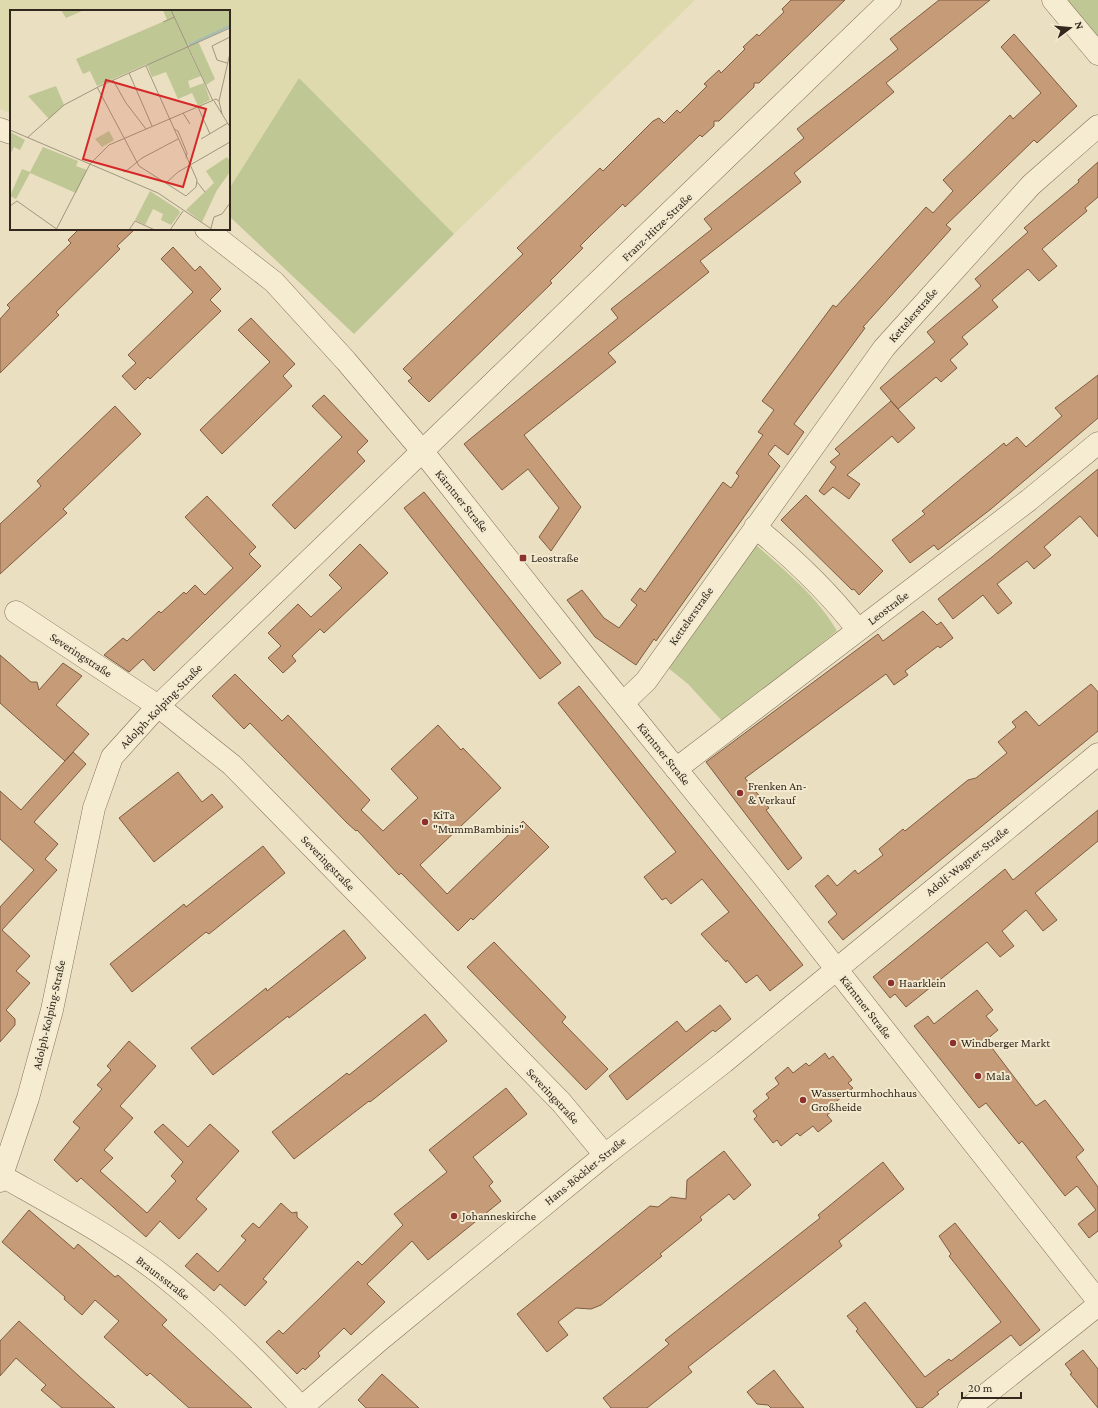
<svg xmlns="http://www.w3.org/2000/svg" width="1098" height="1408" font-family="'Crimson Pro',serif">
  <rect width="100%" height="100%" fill="#eadfc0"/>
  <path fill="#dfd9ae" d="M 0,0 L 695,0 L 454,234 L 299,78 L 229,189 L 229,11 L 11,11 L 11,113 L 0,109 Z"/>
  <path fill="#bfc795" d="M 1064,0 L 1098,0 L 1098,40 Z
    M 299,78 L 454,234 L 354,334 L 229,216 L 229,189 Z
    M 755,544 C 785,571 817,596 837,631 L 723,722 L 688,684 L 667,667 Z"/>
  <path fill="#c69b78" stroke="#7f5c41" d="M 791,0 L 845,0 L 759,83 L 754,83 L 754,87 L 719,121 L 714,121 L 714,126 L 702,137 L 700,135 L 625,207 L 623,204 L 595,231 L 580,246 L 583,248 L 550,281 L 552,283 L 429,402 L 408,381 L 412,378 L 403,369 L 523,254 L 517,248 L 600,168 L 603,171 L 653,121 L 659,118 L 664,123 L 677,110 L 680,113 L 707,86 L 704,84 L 719,70 L 721,73 L 745,49 L 743,47 L 757,34 L 759,36 L 784,12 L 782,9 Z
    M 939,0 L 990,0 L 886,83 L 894,92 L 794,173 L 801,182 L 700,261 L 709,272 L 608,353 L 616,362 L 524,435 L 581,507 L 551,551 L 539,537 L 559,508 L 528,469 L 502,490 L 464,444 L 618,318 L 611,309 L 712,229 L 704,219 L 804,138 L 797,129 L 898,49 L 890,39 Z
    M 1014,34 L 1077,106 L 1037,143 L 1034,140 L 946,225 L 951,229 L 863,327 L 865,328 L 794,424 L 804,432 L 788,455 L 775,445 L 768,454 L 780,466 L 656,641 L 654,639 L 636,665 L 595,637 L 567,600 L 582,590 L 604,618 L 619,628 L 637,605 L 631,600 L 640,588 L 645,592 L 723,482 L 731,488 L 739,476 L 736,473 L 763,435 L 758,432 L 774,410 L 762,401 L 833,305 L 836,307 L 926,207 L 933,213 L 953,191 L 943,180 L 1010,115 L 1013,119 L 1041,93 L 1001,47 Z
    M 1098,162 L 1098,197 L 1085,208 L 1087,211 L 1042,249 L 1057,266 L 1039,281 L 1028,269 L 992,300 L 998,307 L 962,337 L 968,344 L 950,360 L 957,368 L 941,382 L 936,377 L 898,409 L 880,388 L 935,342 L 927,332 L 981,286 L 975,279 L 1028,232 L 1024,228 L 1079,182 L 1078,180 Z
    M 79,229 L 135,229 L 117,246 L 120,249 L 56,312 L 59,315 L 0,373 L 0,319 L 10,308 L 7,305 L 71,243 L 68,240 Z
    M 173,247 L 195,271 L 200,266 L 221,289 L 210,300 L 221,311 L 150,379 L 148,377 L 135,390 L 122,376 L 136,363 L 128,355 L 193,292 L 161,259 Z
    M 251,318 L 295,364 L 283,376 L 292,386 L 222,454 L 200,430 L 270,362 L 238,330 Z
    M 1098,375 L 1098,418 L 991,509 L 938,550 L 934,545 L 910,563 L 892,540 L 925,514 L 922,511 L 1004,443 L 1006,446 L 1017,437 L 1026,447 L 1062,416 L 1055,408 Z
    M 324,395 L 368,441 L 357,452 L 365,461 L 295,529 L 272,505 L 342,437 L 312,406 Z
    M 891,401 L 915,428 L 898,443 L 892,436 L 847,475 L 860,484 L 849,499 L 833,487 L 824,495 L 819,491 L 836,467 L 830,462 L 840,454 L 835,449 Z
    M 115,406 L 141,434 L 63,509 L 67,513 L 0,574 L 0,524 L 41,486 L 37,481 Z
    M 1098,469 L 1098,537 L 1080,516 L 1044,547 L 1051,555 L 1034,569 L 1027,561 L 997,584 L 1012,603 L 998,614 L 983,595 L 953,619 L 938,599 L 992,557 Z
    M 424,492 L 561,663 L 540,679 L 404,508 Z
    M 806,495 L 883,571 L 859,595 L 854,589 L 852,590 L 781,520 Z
    M 207,496 L 256,547 L 249,554 L 261,566 L 154,671 L 143,659 L 129,672 L 104,655 L 123,638 L 127,641 L 159,611 L 161,613 L 184,592 L 186,594 L 195,585 L 205,595 L 233,568 L 185,517 Z
    M 360,544 L 388,573 L 324,633 L 320,629 L 292,656 L 296,661 L 283,673 L 268,658 L 281,646 L 268,633 L 298,604 L 311,617 L 342,588 L 329,575 Z
    M 923,611 L 937,625 L 941,622 L 953,638 L 940,648 L 938,646 L 905,671 L 908,675 L 894,685 L 886,674 L 745,778 L 769,808 L 766,810 L 802,858 L 788,870 L 706,762 L 878,634 L 883,641 Z
    M 0,655 L 31,682 L 37,682 L 39,690 L 63,663 L 82,676 L 56,705 L 89,734 L 65,761 L 0,703 Z
    M 235,674 L 282,721 L 288,715 L 370,800 L 361,810 L 383,831 L 418,798 L 391,769 L 438,725 L 461,750 L 463,748 L 501,788 L 420,865 L 447,894 L 523,821 L 549,847 L 473,920 L 471,918 L 458,931 L 401,873 L 399,875 L 357,830 L 356,831 L 347,823 L 250,723 L 244,729 L 212,696 Z
    M 1091,684 L 1098,692 L 1098,731 L 843,940 L 828,922 L 837,914 L 815,886 L 828,875 L 837,886 L 855,870 L 858,874 L 883,855 L 879,849 L 903,829 L 905,831 L 968,780 L 976,778 L 1007,753 L 998,742 L 1016,727 L 1012,722 L 1026,711 L 1039,726 Z
    M 579,686 L 803,965 L 770,991 L 757,975 L 746,983 L 727,960 L 726,962 L 701,934 L 729,912 L 702,879 L 671,904 L 666,898 L 662,900 L 644,877 L 676,852 L 558,703 Z
    M 73,752 L 86,764 L 34,822 L 58,844 L 45,859 L 57,870 L 2,930 L 30,956 L 16,971 L 30,983 L 6,1010 L 15,1019 L 15,1025 L 0,1042 L 0,907 L 34,870 L 0,839 L 0,791 L 21,810 Z
    M 178,772 L 202,802 L 212,794 L 223,807 L 154,862 L 119,818 Z
    M 1098,810 L 1098,841 L 1035,893 L 1057,920 L 1043,931 L 1026,910 L 1002,931 L 1014,946 L 1000,957 L 987,942 L 906,1007 L 895,994 L 890,998 L 873,977 L 1005,869 L 1013,880 Z
    M 263,846 L 285,873 L 209,934 L 206,932 L 132,992 L 110,964 L 184,904 L 186,907 Z
    M 344,930 L 366,958 L 289,1018 L 288,1016 L 213,1075 L 191,1048 L 266,988 L 267,991 Z
    M 494,942 L 566,1017 L 562,1022 L 608,1069 L 586,1090 L 467,967 Z
    M 977,990 L 993,1010 L 986,1016 L 998,1030 L 986,1040 L 1036,1106 L 1045,1100 L 1084,1150 L 1076,1157 L 1098,1187 L 1098,1231 L 1089,1238 L 1078,1224 L 1096,1210 L 1077,1186 L 1065,1196 L 1022,1141 L 1019,1144 L 986,1103 L 979,1108 L 914,1026 L 928,1016 L 934,1024 Z
    M 720,1005 L 731,1019 L 715,1032 L 713,1030 L 627,1100 L 609,1076 L 677,1021 L 686,1032 Z
    M 425,1014 L 447,1041 L 370,1102 L 369,1101 L 294,1159 L 272,1132 L 347,1073 L 349,1075 Z
    M 129,1041 L 156,1066 L 120,1106 L 133,1118 L 104,1150 L 113,1158 L 100,1171 L 147,1213 L 176,1181 L 171,1176 L 183,1162 L 154,1132 L 163,1124 L 188,1147 L 210,1124 L 239,1151 L 196,1199 L 207,1209 L 179,1239 L 160,1221 L 146,1237 L 81,1178 L 77,1182 L 54,1160 L 80,1128 L 73,1122 L 102,1089 L 97,1085 L 111,1070 L 107,1066 Z
    M 825,1053 L 829,1059 L 833,1056 L 852,1080 L 848,1083 L 853,1088 L 837,1101 L 840,1105 L 827,1115 L 832,1121 L 818,1132 L 813,1126 L 800,1136 L 797,1133 L 781,1146 L 777,1140 L 773,1143 L 754,1119 L 757,1116 L 753,1111 L 769,1098 L 766,1094 L 779,1084 L 775,1078 L 788,1067 L 793,1073 L 806,1063 L 809,1066 Z
    M 506,1088 L 527,1114 L 473,1157 L 493,1182 L 489,1186 L 501,1201 L 428,1260 L 412,1241 L 367,1284 L 385,1302 L 351,1335 L 344,1328 L 318,1353 L 320,1356 L 305,1370 L 303,1368 L 297,1374 L 266,1342 L 279,1330 L 283,1334 L 358,1261 L 362,1265 L 403,1225 L 394,1214 L 447,1172 L 429,1150 Z
    M 724,1151 L 751,1185 L 734,1200 L 729,1194 L 700,1217 L 702,1220 L 660,1254 L 662,1256 L 601,1305 L 591,1309 L 576,1308 L 558,1322 L 568,1335 L 547,1352 L 517,1314 L 650,1206 L 658,1207 L 671,1197 L 686,1199 L 687,1180 Z
    M 883,1162 L 904,1189 L 839,1241 L 842,1246 L 688,1367 L 692,1372 L 647,1408 L 611,1408 L 603,1398 L 669,1344 L 665,1340 L 820,1218 L 818,1215 Z
    M 281,1203 L 292,1213 L 297,1212 L 297,1217 L 308,1227 L 263,1279 L 267,1282 L 245,1306 L 220,1284 L 214,1291 L 185,1266 L 197,1253 L 218,1272 L 246,1240 L 241,1236 L 253,1223 L 259,1228 Z
    M 29,1210 L 74,1249 L 78,1244 L 115,1277 L 118,1275 L 167,1320 L 162,1325 L 252,1408 L 189,1408 L 150,1373 L 147,1376 L 104,1337 L 119,1321 L 95,1300 L 82,1315 L 64,1299 L 65,1297 L 2,1242 Z
    M 955,1223 L 1040,1330 L 1020,1346 L 1011,1335 L 937,1392 L 939,1394 L 922,1408 L 917,1408 L 856,1331 L 858,1329 L 847,1316 L 865,1302 L 925,1377 L 949,1359 L 951,1361 L 1001,1322 L 949,1256 L 951,1254 L 939,1236 Z
    M 19,1321 L 80,1377 L 115,1408 L 62,1408 L 41,1390 L 46,1385 L 16,1358 L 0,1376 L 0,1341 Z
    M 1083,1350 L 1098,1369 L 1098,1408 L 1070,1374 L 1072,1373 L 1065,1364 Z
    M 774,1370 L 791,1392 L 804,1408 L 771,1408 L 768,1405 L 757,1404 L 747,1392 Z
    M 382,1374 L 419,1408 L 366,1408 L 358,1400 Z"/>
  <g fill="none" stroke-linecap="round" stroke-linejoin="round">
    <defs>
      <path id="minor" d="M 1053,0 L 1098,54
        M 755,527 C 793,558 828,591 858,630
        M 16,612 L 158,706 L 232,765 L 561,1102 L 605,1155
        M 624,702 L 646,681 L 884,348 L 1031,185 L 1098,126
        M 676,769 L 1029,500 L 1098,443
        M 2,1176 C 62,1210 125,1243 178,1288 C 222,1325 263,1366 302,1408
        M 0,1181 L 28,1098 L 52,1010 L 94,808 L 112,757 L 158,706 L 890,0
        M 301,1408 L 381,1339 L 605,1155 L 724,1062 L 1098,754
        M 969,1408 L 1098,1305"/>
      <path id="tertiary" d="M 0,129 L 11,133
        M 206,229 L 274,282 L 346,361 L 423,452 L 587,659 L 763,876 L 1098,1301"/>
    </defs>
    <use href="#minor" stroke="#827059" stroke-width="23"/>
    <use href="#tertiary" stroke="#827059" stroke-width="23"/>
    <use href="#minor" stroke="#f6ecd2" stroke-width="22"/>
    <use href="#tertiary" stroke="#f6ecd2" stroke-width="22"/>
  </g>
  <g fill="#8c312e" stroke="#f2e9cf" stroke-width="1.5">
    <rect x="519" y="554" width="8" height="8" rx="2"/>
    <circle cx="740" cy="793" r="4"/>
    <circle cx="425" cy="822" r="4"/>
    <circle cx="891" cy="983" r="4"/>
    <circle cx="953" cy="1043" r="4"/>
    <circle cx="978" cy="1076" r="4"/>
    <circle cx="803" cy="1100" r="4"/>
    <circle cx="454" cy="1216" r="4"/>
  </g>
  <g text-anchor="middle" dominant-baseline="central" stroke-width="4" stroke-linejoin="round" paint-order="stroke">
    <g font-size="12" fill="#32281d" stroke="#f2e9cf">
      <text transform="translate(657 227) rotate(-44)">Franz-Hitze-Straße</text>
      <text transform="translate(913 315) rotate(-49)">Kettelerstraße</text>
      <text transform="translate(462 501) rotate(51)">Kärntner Straße</text>
      <text transform="translate(888 608) rotate(-37)">Leostraße</text>
      <text transform="translate(691 616) rotate(-55)">Kettelerstraße</text>
      <text transform="translate(81 655) rotate(33)">Severingstraße</text>
      <text transform="translate(161 706) rotate(-46)">Adolph-Kolping-Straße</text>
      <text transform="translate(664 754) rotate(51)">Kärntner Straße</text>
      <text transform="translate(967 861) rotate(-39)">Adolf-Wagner-Straße</text>
      <text transform="translate(328 863) rotate(46)">Severingstraße</text>
      <text transform="translate(866 1007) rotate(52)">Kärntner Straße</text>
      <text transform="translate(49 1015) rotate(-77)">Adolph-Kolping-Straße</text>
      <text transform="translate(553 1096) rotate(47)">Severingstraße</text>
      <text transform="translate(585 1171) rotate(-39)">Hans-Böckler-Straße</text>
      <text transform="translate(163 1278) rotate(38)">Braunsstraße</text>
    </g>
    <g font-size="12" fill="#32281d" stroke="#f2e9cf" text-anchor="start">
      <text x="531" y="558">Leostraße</text>
      <text x="748" y="786">Frenken An-<tspan x="748" dy="14">&amp; Verkauf</tspan></text>
      <text x="433" y="815">KiTa<tspan x="433" dy="14">"MummBambinis"</tspan></text>
      <text x="899" y="983">Haarklein</text>
      <text x="961" y="1043">Windberger Markt</text>
      <text x="986" y="1076">Mala</text>
      <text x="811" y="1093">Wasserturmhochhaus<tspan x="811" dy="14">Großheide</tspan></text>
      <text x="462" y="1216">Johanneskirche</text>
    </g>
  </g>
  <g transform="translate(10 10)">
    <rect width="220" height="220" fill="#eadfc0"/>
    <path d="M 51,0 L 74,0 L 56,8 ZM 153,0 L 220,0 L 220,16 L 177,35 L 191,66 L 178,71 L 180,78 L 194,73 L 200,90 L 188,96 L 182,83 L 168,89 L 156,62 L 142,67 L 137,54 L 87,76 L 80,61 L 73,64 L 66,49 L 157,10 ZM 188,31 L 205,69 L 196,75 L 178,35 ZM 46,76 L 54,95 L 39,109 L 18,86 ZM 99,121 L 104,130 L 92,137 L 85,129 ZM 0,122 L 15,130 L 10,140 L 4,137 L 0,145 ZM 33,137 L 68,151 L 66,156 L 77,160 L 66,183 L 20,163 L 6,189 L 0,186 L 12,159 L 20,162 ZM 217,147 L 220,151 L 220,162 L 207,180 L 192,212 L 176,200 L 204,173 L 196,161 ZM 140,181 L 169,200 L 170,203 L 161,215 L 151,210 L 153,204 L 143,199 L 135,215 L 125,210 Z" fill="#bfc795"/>
    <path fill="none" stroke="#a3bcb6" stroke-width="2" d="M 179,35 L 220,16"/>
    <path fill="none" stroke="#a0967f" stroke-width="1" d="M 161,0 L 203,91M 153,12 L 165,7M 217,53 L 207,50 L 202,36 L 220,27M 119,63 L 142,116M 103,70 L 116,93 L 136,119M 87,77 L 129,156 L 176,186 L 186,177 L 187,170 L 136,56M 204,91 L 220,117M 209,91 L 220,43M 188,97 L 200,124M 173,103 L 180,114M 164,119 L 168,121 L 177,143 L 176,148M 0,120 L 148,183 L 203,220M 17,128 L 54,95 L 90,76 L 220,18M 191,129 L 218,113M 112,160 L 115,162 L 132,148 L 168,129M 157,172 L 168,162 L 220,132M 187,172 L 195,182M 0,196 L 7,191 L 48,220M 201,218 L 204,207 L 212,204 L 220,193M 46,220 L 80,154 L 99,135 L 206,89 L 209,91 L 212,104M 119,220 L 125,211 L 145,220M 160,220 L 173,201"/>
    <path fill="#d62828" fill-opacity="0.15" stroke="#d62828" stroke-width="2" d="M 96,70 L 196,99 L 173,177 L 73,149 Z"/>
    <rect width="220" height="220" fill="none" stroke="#32281d" stroke-width="2"/>
  </g>
  <g transform="translate(1070 28) rotate(74)" stroke="#f2e9cf" stroke-width="3" paint-order="stroke">
  <path d="M0-3L7 15L0 10L-7 15Z" fill="#32281d"/>
  <text y="-6" font-size="11" font-weight="bold" text-anchor="middle" fill="#32281d">N</text>
  </g>
  <path d="M962 1392v6h59v-6" fill="none" stroke="#32281d" stroke-width="2"/>
  <text x="968" y="1392" font-size="12" fill="#32281d" stroke="#f2e9cf" stroke-width="3" paint-order="stroke">20 m</text>
</svg>
